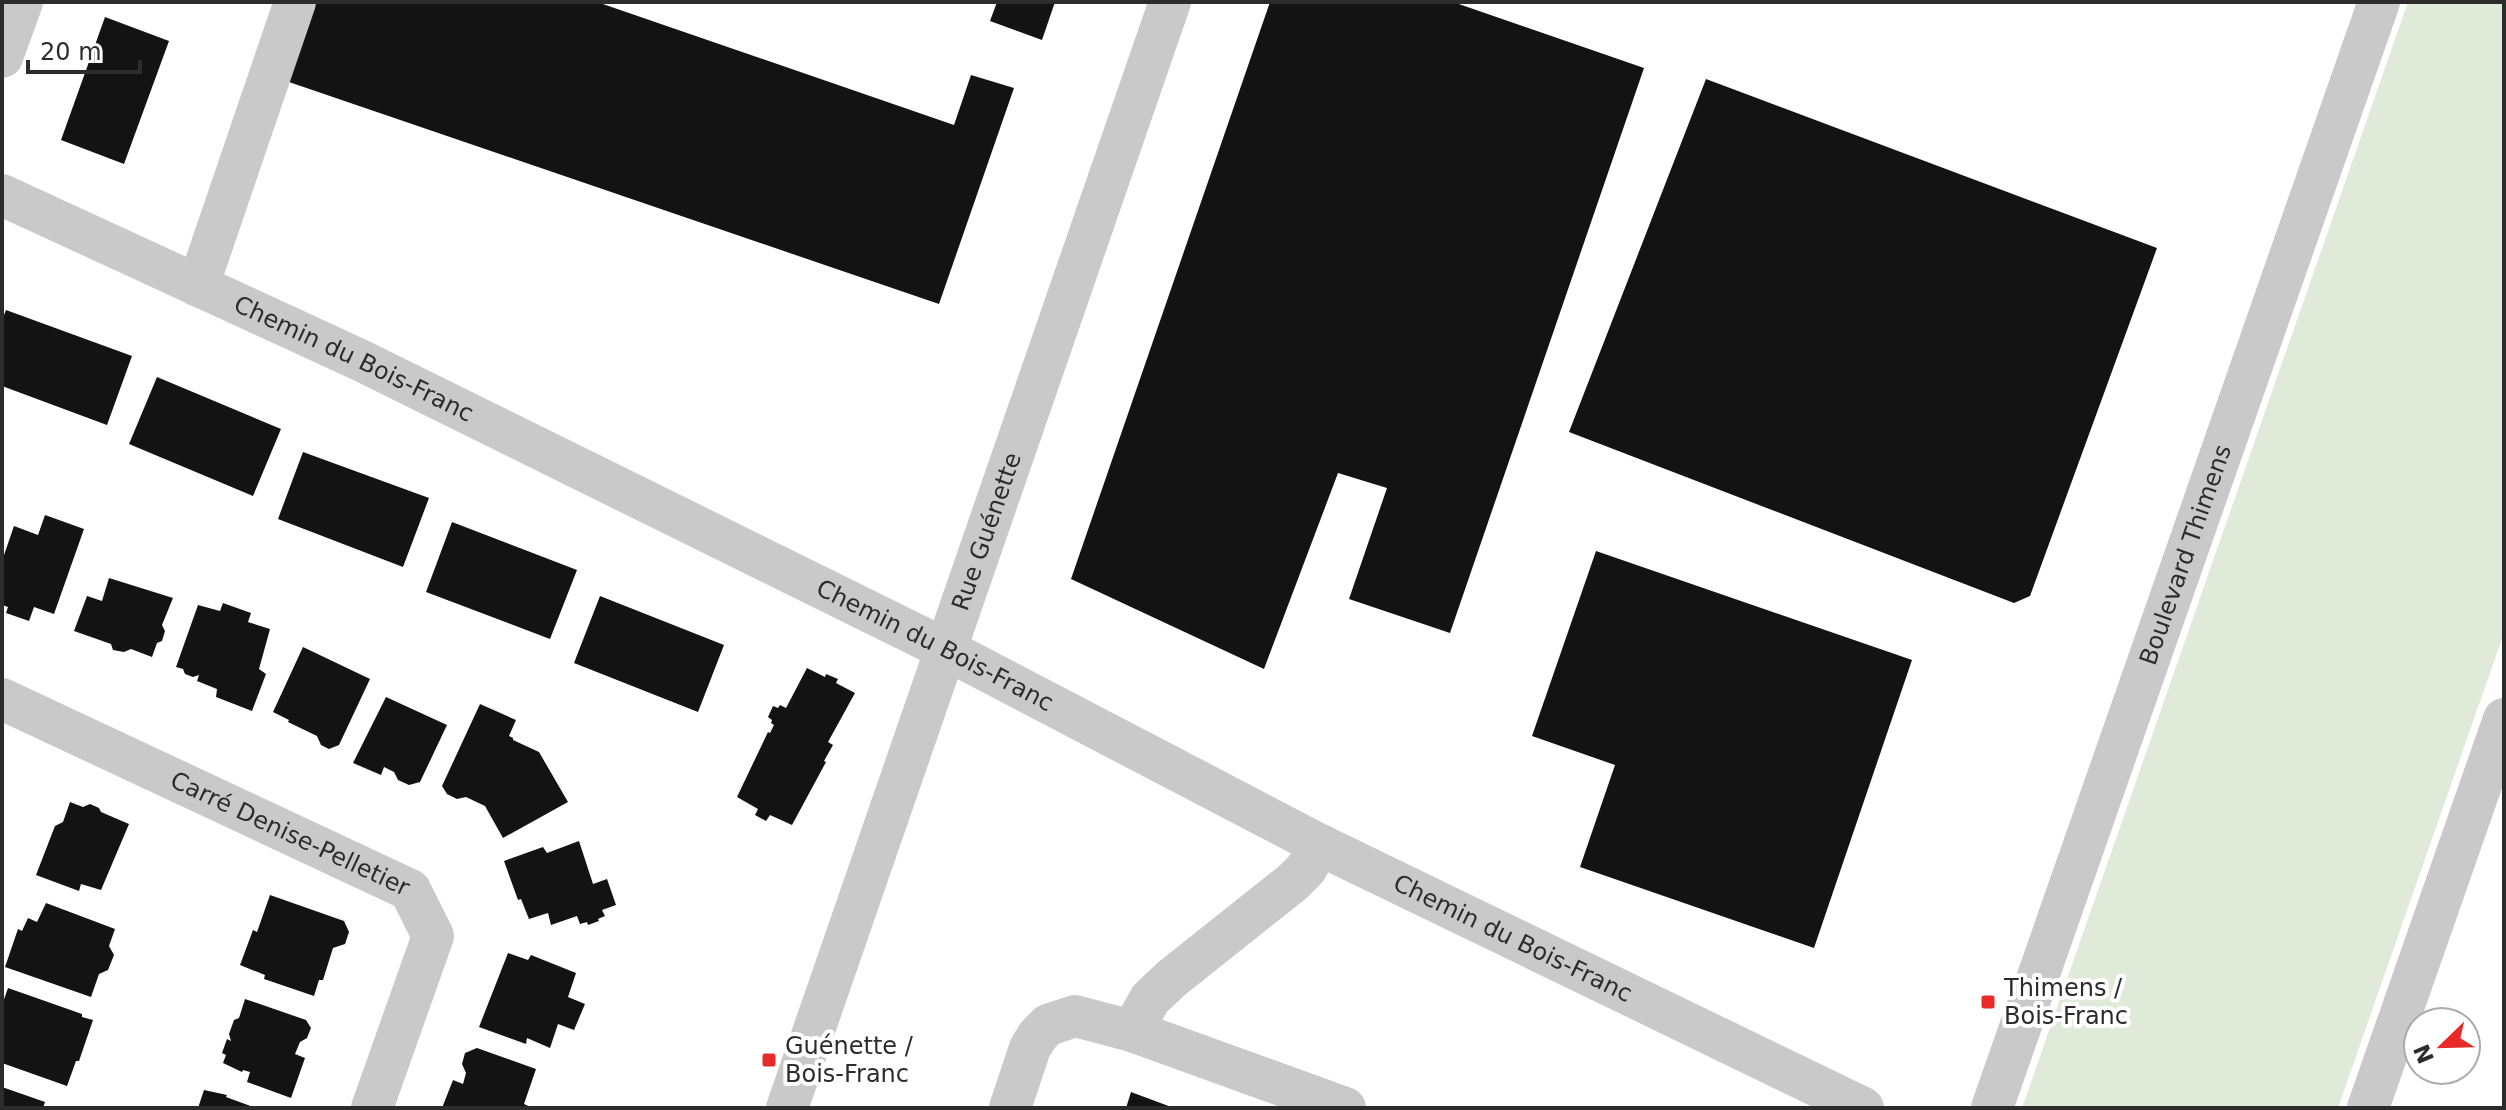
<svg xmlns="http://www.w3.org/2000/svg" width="2506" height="1110" font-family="'DejaVu Sans',sans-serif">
  <rect width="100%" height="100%" fill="#fff"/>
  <path fill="#e0ead8" d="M 2408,2 L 2504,2 L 2504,633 L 2338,1108 L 2022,1108 Z"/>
  <path fill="#131313" d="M 315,2 L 597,2 L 954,125 L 971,75 L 1014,88 L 939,304 L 286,81 Z
    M 997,2 L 1055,2 L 1042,40 L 990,21 Z
    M 1270,2 L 1453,2 L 1644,68 L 1450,633 L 1349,599 L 1387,488 L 1338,473 L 1264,669 L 1071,579 Z
    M 105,17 L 169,41 L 124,164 L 61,140 Z
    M 1706,79 L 2157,248 L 2030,596 L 2014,603 L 1569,432 Z
    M 6,310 L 132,356 L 107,425 L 2,386 L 2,320 Z
    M 157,377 L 281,429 L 253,496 L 129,444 Z
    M 303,452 L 429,498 L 403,567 L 278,519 Z
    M 45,515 L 84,529 L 54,614 L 34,607 L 29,621 L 6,613 L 8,607 L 2,605 L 2,561 L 14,526 L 38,535 Z
    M 452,522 L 577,570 L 550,639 L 426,592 Z
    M 1596,551 L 1912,660 L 1814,948 L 1580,867 L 1615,765 L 1532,736 Z
    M 109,578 L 173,598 L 162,625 L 165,631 L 162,641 L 157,643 L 152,657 L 131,649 L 124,652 L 113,650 L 111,644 L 74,631 L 87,596 L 102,601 Z
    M 600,596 L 724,645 L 698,712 L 574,663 Z
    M 223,603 L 251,613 L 248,622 L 270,629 L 259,669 L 266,674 L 252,711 L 216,697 L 217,689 L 197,681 L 199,675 L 193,677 L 185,674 L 183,669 L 176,667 L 198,605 L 220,611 Z
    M 303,647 L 370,679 L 339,745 L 329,749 L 321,745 L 317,736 L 288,722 L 289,720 L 273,712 Z
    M 807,668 L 825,677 L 826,674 L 838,679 L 836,683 L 855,693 L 828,742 L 833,745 L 824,761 L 826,762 L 792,825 L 770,815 L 766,821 L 755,815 L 758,809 L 737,797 L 768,732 L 770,733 L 774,725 L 771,723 L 772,720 L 768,717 L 773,706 L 778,708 L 780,705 L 786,708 Z
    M 386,697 L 447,725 L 420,782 L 409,785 L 398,780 L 394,772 L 384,767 L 381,775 L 353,763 Z
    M 480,704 L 516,720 L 509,736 L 513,738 L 513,740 L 539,752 L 568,802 L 503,838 L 485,806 L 466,797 L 457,799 L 447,794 L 442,786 Z
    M 70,802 L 83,807 L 90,804 L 99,808 L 101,812 L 129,824 L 101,890 L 81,884 L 79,891 L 36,875 L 55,826 L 63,822 Z
    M 579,841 L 593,884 L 607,879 L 616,905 L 602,910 L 605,916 L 598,919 L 599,921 L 588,925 L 587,922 L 580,924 L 577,916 L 551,925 L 548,913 L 529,919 L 521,899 L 518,900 L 504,861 L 543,847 L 547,853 Z
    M 270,895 L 344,921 L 349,932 L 345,944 L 333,948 L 323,980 L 319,980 L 314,996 L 264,979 L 265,975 L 240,965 L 253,930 L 257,932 Z
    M 46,903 L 115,929 L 109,946 L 114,955 L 108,970 L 99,974 L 91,997 L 5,967 L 18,929 L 22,931 L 28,918 L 37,922 Z
    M 508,953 L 528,960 L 531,955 L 576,973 L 568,997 L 585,1004 L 574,1030 L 558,1024 L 550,1048 L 527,1038 L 526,1044 L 479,1027 Z
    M 8,988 L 82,1014 L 82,1017 L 93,1020 L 79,1061 L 76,1061 L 67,1086 L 2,1063 L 2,1005 Z
    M 245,999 L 306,1020 L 311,1028 L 307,1038 L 300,1042 L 295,1054 L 305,1058 L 291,1098 L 247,1082 L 250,1072 L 243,1070 L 242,1072 L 223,1063 L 226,1055 L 222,1053 L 227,1039 L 231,1041 L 229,1034 L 234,1020 L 239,1018 Z
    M 477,1048 L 536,1069 L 524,1104 L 533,1108 L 442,1108 L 453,1080 L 463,1084 L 466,1073 L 462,1064 L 465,1053 Z
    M 2,1087 L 45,1102 L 43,1108 L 2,1108 Z
    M 204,1090 L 227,1095 L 226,1097 L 256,1108 L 198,1108 Z
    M 1131,1092 L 1174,1108 L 1126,1108 Z"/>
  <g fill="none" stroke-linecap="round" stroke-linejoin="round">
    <g stroke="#c9c9c9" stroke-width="42">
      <path d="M 2,57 L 22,2"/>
      <path id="s1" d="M 2,195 L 362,361 L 947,650 L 1320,845 L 1863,1108"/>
      <path d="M 198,286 L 295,2"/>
      <path id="s2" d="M 2,699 L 410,890 L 433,936 L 372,1108"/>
      <path d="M 1132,1031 L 1150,999 L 1171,979 L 1293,882 L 1306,869 L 1320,845"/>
      <path id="s3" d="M 787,1108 L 1170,2"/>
      <path d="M 1010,1108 L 1030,1048 L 1038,1035 L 1048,1025 L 1075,1016 L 1132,1031 L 1345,1108"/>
      <path id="s4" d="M 1992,1108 L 2379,2"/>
      <path d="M 2368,1108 L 2504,719"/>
    </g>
  </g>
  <g fill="#e82a28" stroke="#fff" stroke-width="3">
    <rect x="1980" y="994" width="16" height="16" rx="4"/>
    <rect x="761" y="1052" width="16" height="16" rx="4"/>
  </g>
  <g text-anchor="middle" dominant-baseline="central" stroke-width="8" stroke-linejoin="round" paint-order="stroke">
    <g font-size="24" fill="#2c2c2c" stroke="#fff">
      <text stroke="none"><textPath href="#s1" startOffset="388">Chemin du Bois-Franc</textPath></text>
      <text stroke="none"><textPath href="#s3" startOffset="610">Rue Guénette</textPath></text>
      <text stroke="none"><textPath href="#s4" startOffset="586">Boulevard Thimens</textPath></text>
      <text stroke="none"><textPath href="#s1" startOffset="1036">Chemin du Bois-Franc</textPath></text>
      <text stroke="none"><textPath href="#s2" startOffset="318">Carré Denise-Pelletier</textPath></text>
      <text stroke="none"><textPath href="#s1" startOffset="1684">Chemin du Bois-Franc</textPath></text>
    </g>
    <g font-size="24" fill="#2c2c2c" stroke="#fff" text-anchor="start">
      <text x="2004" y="988">Thimens /<tspan x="2004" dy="28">Bois-Franc</tspan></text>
      <text x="785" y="1046">Guénette /<tspan x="785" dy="28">Bois-Franc</tspan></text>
    </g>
  </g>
  <rect width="2506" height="1110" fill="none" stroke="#2c2c2c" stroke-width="8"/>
  <g transform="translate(2442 1046) rotate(247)"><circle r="38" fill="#ffffff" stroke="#ababab" stroke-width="2"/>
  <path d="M0-6L14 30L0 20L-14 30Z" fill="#e82a28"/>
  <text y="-12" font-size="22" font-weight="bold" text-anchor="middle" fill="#2c2c2c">N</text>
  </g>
  <path d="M28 60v12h112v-12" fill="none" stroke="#2c2c2c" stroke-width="4"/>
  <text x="40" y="60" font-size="24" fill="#2c2c2c" stroke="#ffffff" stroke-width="6" paint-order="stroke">20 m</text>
</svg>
